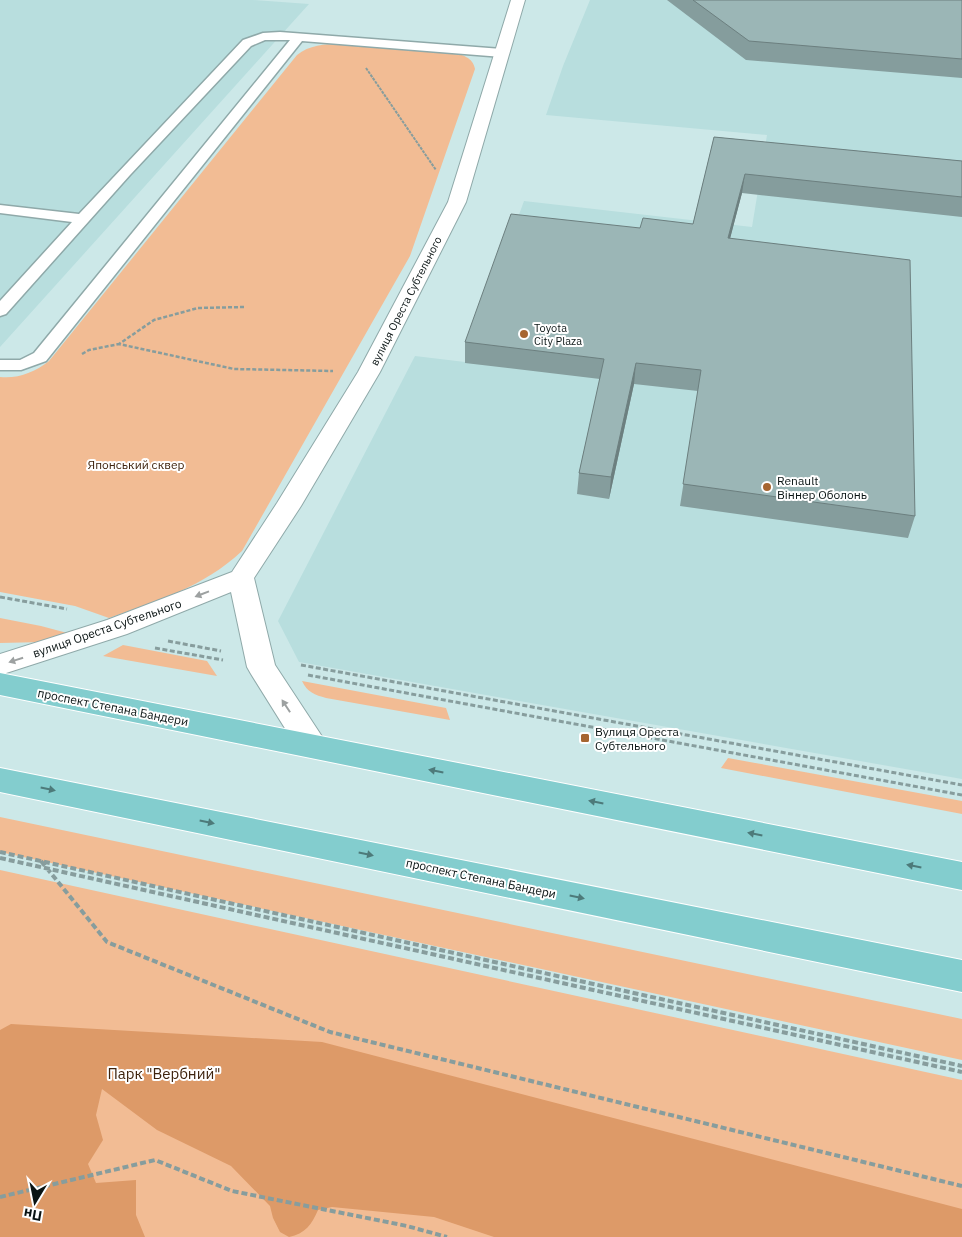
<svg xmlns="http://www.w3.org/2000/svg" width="962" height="1237" font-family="'IBM Plex Sans',sans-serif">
  <rect width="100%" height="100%" fill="#cce8e8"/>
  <path fill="#b8dede" d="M 0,0 L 253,0 L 309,4 L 0,347 Z
    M 590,0 L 962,0 L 962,779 L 299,662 L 278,621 L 415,356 L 465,362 L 524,201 L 752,227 L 767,135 L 546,115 L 563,66 Z"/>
  <path fill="#f2bc94" d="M 340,44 L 452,52 C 462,55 473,57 475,69 L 410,256 L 242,551 C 202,588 159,600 109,618 L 75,606 L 0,592 L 0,377 C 18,379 35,372 49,361 L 297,55 C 309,45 325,44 340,44 Z
    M 0,618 L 41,626 L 71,634 L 44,642 L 0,643 Z
    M 123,645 L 207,661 L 217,676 L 103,656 Z
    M 302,681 L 446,708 L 450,720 L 326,698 C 315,695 307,692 302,681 Z
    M 728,758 L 962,801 L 962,814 L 721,768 Z
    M 0,817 L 962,1019 L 962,1060 L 0,852 Z
    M 0,870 L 962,1080 L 962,1237 L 0,1237 Z"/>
  <path fill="#dd9a68" d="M 11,1024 L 322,1042 L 962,1209 L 962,1237 L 494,1237 L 434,1217 L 332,1207 L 318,1210 C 312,1224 305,1234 289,1237 L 280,1232 L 273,1218 L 270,1206 L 231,1166 L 157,1130 L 102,1089 L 96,1115 L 103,1140 L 88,1164 L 96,1183 L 136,1180 L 136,1215 L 145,1237 L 0,1237 L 0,1030 Z"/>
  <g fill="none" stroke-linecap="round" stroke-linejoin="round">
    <defs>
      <path id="service" d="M 280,32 L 502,49 L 508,53 L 502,57 L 302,41 L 46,361 L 21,370 L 0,370 L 0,360 L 20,360 L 34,353 L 290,40 L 265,40 L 251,46 L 130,175 L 6,314 L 0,316 L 0,301 L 72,222 L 0,213 L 0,205 L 79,214 L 243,40 L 263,33 Z"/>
      <path id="minor" d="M 511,0 L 525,0 L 466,202 L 380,372 L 301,506 L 254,578 L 275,665 L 323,738 L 327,746 L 323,754 L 312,758 L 301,754 L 251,674 L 247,667 L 231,592 L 127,634 L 0,675 L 0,654 L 107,620 L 232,572 L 277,503 L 358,372 L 448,202 Z"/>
      <path id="primary" d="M 0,673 L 962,862 L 962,890 L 0,695 Z
        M 0,768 L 962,960 L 962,992 L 0,792 Z"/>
    </defs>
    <use href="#service" stroke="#8fa9a9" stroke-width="3"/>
    <use href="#minor" stroke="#8fa9a9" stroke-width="2"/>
    <use href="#primary" stroke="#fff" stroke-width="2"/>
    <path stroke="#879d9d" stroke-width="2" stroke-dasharray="3 1" stroke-linecap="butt" d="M 366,68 L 436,170"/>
    <path stroke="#879d9d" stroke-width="2.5" stroke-dasharray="4 2" stroke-linecap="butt" d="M 244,307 L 198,308 L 154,320 L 119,344 L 234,369 L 333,371
      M 82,354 L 89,350 L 119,344"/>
    <path stroke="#879d9d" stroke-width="3" stroke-dasharray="5 2.5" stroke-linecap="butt" d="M 0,597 L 67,609
      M 168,641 L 221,651
      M 155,648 L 223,660
      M 301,665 L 962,785
      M 308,675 L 962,795"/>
    <path stroke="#879d9d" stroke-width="4" stroke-dasharray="6 3" stroke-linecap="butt" d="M 0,852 L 962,1066
      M 0,858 L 962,1072
      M 41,861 L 107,942 L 330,1032 L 962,1186
      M 0,1197 L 155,1160 L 232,1191 L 407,1226 L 447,1237"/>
    <use href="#service" fill="#fff" fill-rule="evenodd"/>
    <use href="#minor" fill="#fff" fill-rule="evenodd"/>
    <use href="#primary" fill="#83cdce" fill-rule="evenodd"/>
  </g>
  <path fill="#859d9d" d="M 667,0 L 962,0 L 962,78 L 746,60 Z
    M 714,137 L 962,161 L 962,217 L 742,193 L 730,238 L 915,516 L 908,538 L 680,506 L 698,391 L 634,384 L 609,499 L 577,494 L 579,473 L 600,379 L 465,363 L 465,342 L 640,228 L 693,224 Z"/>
  <path fill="#6c7f7f" d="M 745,174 L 742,193 L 725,258 L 728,238 Z
    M 636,363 L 634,384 L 609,499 L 611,477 Z"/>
  <path fill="#9bb6b6" stroke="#6c7f7f" d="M 693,0 L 962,0 L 962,59 L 749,41 Z
    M 714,137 L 962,161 L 962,197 L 745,174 L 728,238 L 910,260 L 915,516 L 683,484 L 701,370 L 636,363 L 611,477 L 579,473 L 604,359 L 465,342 L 511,214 L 640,228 L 643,218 L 693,224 Z"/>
  <defs><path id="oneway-solid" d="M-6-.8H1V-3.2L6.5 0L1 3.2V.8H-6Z" transform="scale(1.25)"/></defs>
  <g fill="#9da1a1">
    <use href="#oneway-solid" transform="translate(202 594) rotate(159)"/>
    <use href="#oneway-solid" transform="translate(16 660) rotate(162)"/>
    <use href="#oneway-solid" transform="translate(286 706) rotate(-123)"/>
  </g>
  <g fill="#4d7a7a">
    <use href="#oneway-solid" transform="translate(436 771) rotate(-169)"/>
    <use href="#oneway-solid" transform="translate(48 789) rotate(12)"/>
    <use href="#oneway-solid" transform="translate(596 802) rotate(-169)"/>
    <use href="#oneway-solid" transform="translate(207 822) rotate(12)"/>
    <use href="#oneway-solid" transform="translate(755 834) rotate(-169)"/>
    <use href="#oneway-solid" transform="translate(366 854) rotate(12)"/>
    <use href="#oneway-solid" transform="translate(914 866) rotate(-169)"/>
    <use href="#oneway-solid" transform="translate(577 897) rotate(12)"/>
  </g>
  <g fill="#a66530" stroke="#fff" stroke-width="2">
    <circle cx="524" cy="334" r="5"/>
    <circle cx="767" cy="487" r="5"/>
    <rect x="580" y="733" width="10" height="10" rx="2.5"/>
  </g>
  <g text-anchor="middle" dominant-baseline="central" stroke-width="4" stroke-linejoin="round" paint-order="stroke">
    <g font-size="11" fill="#0a1414" stroke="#fff">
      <text transform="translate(406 301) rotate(-63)">вулиця Ореста Субтельного</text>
    </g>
    <g font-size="11" fill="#0a1414" stroke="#fff" text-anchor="start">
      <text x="534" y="328">Toyota<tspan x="534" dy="13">City Plaza</tspan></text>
    </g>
    <g font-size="12" fill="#3e230d" stroke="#fff">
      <text x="136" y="464">Японський сквер</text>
    </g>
    <g font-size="12" fill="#0a1414" stroke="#fff" text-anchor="start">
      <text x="777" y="480">Renault<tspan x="777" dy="14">Віннер Оболонь</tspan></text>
      <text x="595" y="731">Вулиця Ореста<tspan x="595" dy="14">Субтельного</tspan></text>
    </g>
    <g font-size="12" fill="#0a1414" stroke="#fff">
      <text transform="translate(107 628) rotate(-19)">вулиця Ореста Субтельного</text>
      <text transform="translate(113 707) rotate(11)">проспект Степана Бандери</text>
      <text transform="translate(481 878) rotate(12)">проспект Степана Бандери</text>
    </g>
    <g font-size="15" fill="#3e230d" stroke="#fff">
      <text x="164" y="1073">Парк "Вербний"</text>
    </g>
  </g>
  <g transform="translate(35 1202) rotate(190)" stroke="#ffffff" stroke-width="4" paint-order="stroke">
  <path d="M0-4L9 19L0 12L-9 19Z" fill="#0a1414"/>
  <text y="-8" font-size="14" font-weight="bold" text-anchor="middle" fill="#0a1414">Пн</text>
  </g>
</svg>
